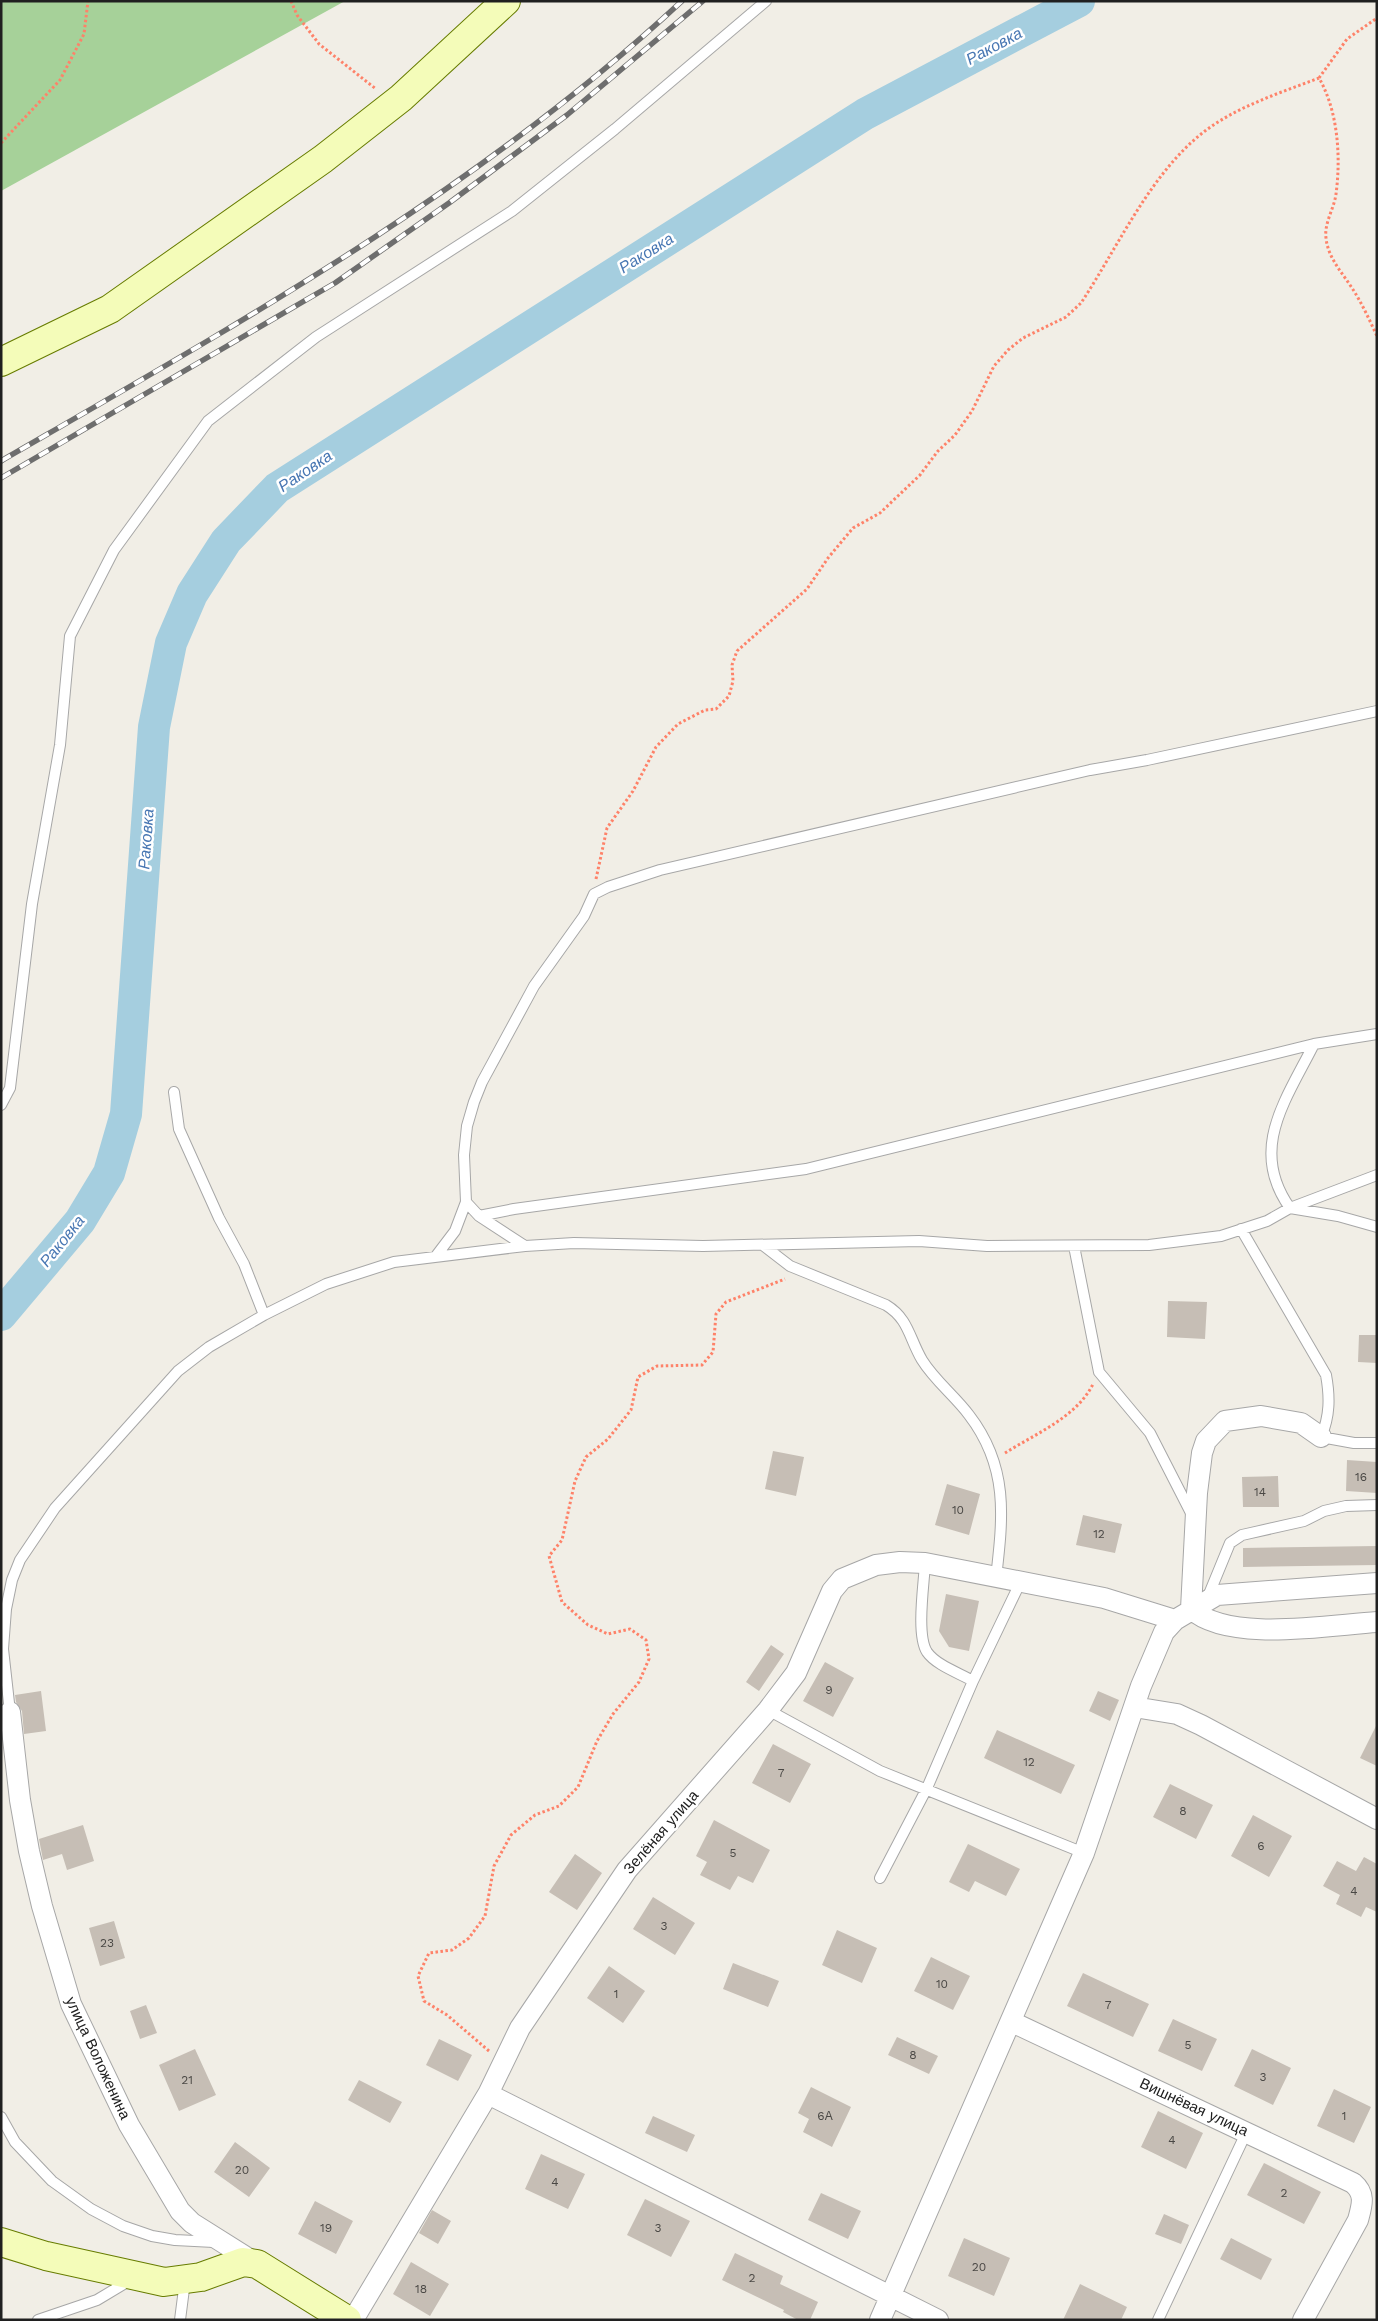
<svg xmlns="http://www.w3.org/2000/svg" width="1378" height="2321" font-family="'Work Sans',sans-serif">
  <rect width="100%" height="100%" fill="#f1eee6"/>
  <path fill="#a6d199" d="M 1,1 L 345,1 L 1,191 Z"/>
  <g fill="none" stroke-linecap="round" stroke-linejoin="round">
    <path stroke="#a5cedf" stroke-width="32" d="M 1,1315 L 80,1221 L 109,1173 L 126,1114 L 154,727 L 171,643 L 192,594 L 226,541 L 277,488 L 865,114 L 1079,1"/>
  </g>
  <path fill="#c6beb5" d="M 1168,1301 L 1207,1302 L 1205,1339 L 1167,1337 Z
    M 1359,1335 L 1377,1335 L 1377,1363 L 1358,1362 Z
    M 773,1451 L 804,1457 L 796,1496 L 765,1489 Z
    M 1347,1460 L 1377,1462 L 1377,1493 L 1346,1491 Z
    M 1278,1476 L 1279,1507 L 1243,1507 L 1242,1477 Z
    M 947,1484 L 980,1494 L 969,1535 L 935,1525 Z
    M 1083,1515 L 1122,1524 L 1115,1553 L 1076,1545 Z
    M 1377,1546 L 1377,1565 L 1243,1567 L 1243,1548 Z
    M 946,1594 L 979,1601 L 969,1651 L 949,1647 L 939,1631 Z
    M 771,1645 L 784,1654 L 759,1691 L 746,1682 Z
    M 825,1662 L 854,1678 L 833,1717 L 803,1701 Z
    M 41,1691 L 46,1731 L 24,1734 L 22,1711 L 16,1702 L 15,1695 Z
    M 1098,1691 L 1119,1700 L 1110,1721 L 1089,1711 Z
    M 1377,1724 L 1377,1766 L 1360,1758 Z
    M 997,1730 L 1075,1765 L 1061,1794 L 984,1758 Z
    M 773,1744 L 811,1764 L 790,1803 L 752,1783 Z
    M 1170,1784 L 1213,1805 L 1196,1839 L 1153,1817 Z
    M 1253,1815 L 1292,1836 L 1269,1877 L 1231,1856 Z
    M 714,1820 L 770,1850 L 753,1883 L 738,1876 L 730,1890 L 700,1875 L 707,1862 L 696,1856 Z
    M 83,1825 L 94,1861 L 67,1870 L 62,1854 L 43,1860 L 39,1839 Z
    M 968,1844 L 1020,1869 L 1006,1896 L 975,1881 L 969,1892 L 949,1882 Z
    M 575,1854 L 602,1873 L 577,1910 L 549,1892 Z
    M 1364,1857 L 1377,1864 L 1377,1912 L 1366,1907 L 1361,1917 L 1336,1904 L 1340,1895 L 1323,1886 L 1337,1861 L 1356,1871 Z
    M 653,1897 L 695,1923 L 675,1955 L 633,1929 Z
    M 114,1921 L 125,1958 L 100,1966 L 89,1928 Z
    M 837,1930 L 877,1948 L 862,1983 L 822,1965 Z
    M 931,1957 L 970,1976 L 953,2010 L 914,1991 Z
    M 733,1963 L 779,1981 L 768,2007 L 723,1989 Z
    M 609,1966 L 645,1991 L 623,2023 L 587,1998 Z
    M 1083,1973 L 1149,2004 L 1133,2037 L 1067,2006 Z
    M 146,2005 L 157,2033 L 140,2039 L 130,2011 Z
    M 1173,2019 L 1217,2039 L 1202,2071 L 1158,2051 Z
    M 897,2037 L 938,2056 L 929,2074 L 888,2055 Z
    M 439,2039 L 472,2055 L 458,2081 L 426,2065 Z
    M 195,2049 L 216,2095 L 179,2111 L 159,2065 Z
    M 1252,2049 L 1291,2068 L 1273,2105 L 1234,2086 Z
    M 359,2080 L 402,2102 L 390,2123 L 348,2100 Z
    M 811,2087 L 851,2107 L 832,2147 L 803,2132 L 809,2119 L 798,2113 Z
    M 1334,2089 L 1371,2107 L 1354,2143 L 1317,2126 Z
    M 1158,2111 L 1203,2133 L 1186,2169 L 1141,2147 Z
    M 653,2116 L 695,2135 L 687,2152 L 645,2133 Z
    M 235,2142 L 270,2168 L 249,2197 L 214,2172 Z
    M 541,2154 L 585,2174 L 568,2209 L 525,2189 Z
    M 1264,2163 L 1321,2192 L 1304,2224 L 1247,2195 Z
    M 821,2193 L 861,2211 L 848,2239 L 808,2220 Z
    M 645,2199 L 690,2221 L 671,2257 L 627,2235 Z
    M 315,2201 L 353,2221 L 336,2254 L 298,2234 Z
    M 432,2210 L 451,2221 L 438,2244 L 419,2233 Z
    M 1164,2214 L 1189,2225 L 1181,2244 L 1155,2234 Z
    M 964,2238 L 1010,2258 L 994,2296 L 948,2276 Z
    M 1231,2238 L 1272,2259 L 1261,2280 L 1220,2259 Z
    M 735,2253 L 783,2276 L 780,2284 L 818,2302 L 810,2320 L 798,2320 L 783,2312 L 784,2310 L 722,2280 Z
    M 411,2262 L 449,2284 L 430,2316 L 393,2294 Z
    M 1080,2284 L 1127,2307 L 1121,2320 L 1063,2320 Z"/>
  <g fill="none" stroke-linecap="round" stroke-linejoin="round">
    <defs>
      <path id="lane" d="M 1314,1044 C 1286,1100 1248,1149 1290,1208 L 1338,1216 L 1377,1227
        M 174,1092 L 179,1129 L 219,1218 L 244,1264 L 264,1315
        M 1,1105 L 10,1088 L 32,904 L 60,745 L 70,636 L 114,550 L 208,421 L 316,337 L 512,211 L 615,129 L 766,1
        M 466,1202 L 479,1216 L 525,1246
        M 479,1216 L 514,1209 L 806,1169 L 1314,1044 L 1377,1034
        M 1241,1229 L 1326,1375 C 1330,1397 1330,1416 1321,1437 L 1354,1443 L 1377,1443
        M 764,1246 L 790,1266 L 886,1305 C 909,1319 909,1338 922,1360 C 935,1381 955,1396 969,1415 C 1009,1467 1003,1517 996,1578
        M 1074,1246 L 1099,1372 L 1150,1433 L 1192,1515
        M 436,1256 L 455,1231 L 466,1202 L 464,1155 L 467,1126 L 474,1102 L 482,1082 L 534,986 L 584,916 L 594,894 L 608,887 L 660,870 L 1090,770 L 1147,760 L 1377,711
        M 925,1563 C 924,1584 916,1635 927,1652 C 936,1665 959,1673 973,1681
        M 1207,1599 L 1230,1543 L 1242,1535 L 1304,1521 L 1324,1511 L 1346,1506 L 1377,1505
        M 768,1710 L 880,1771 L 1084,1853
        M 10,1712 L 3,1649 L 6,1609 L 12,1580 L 20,1560 L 55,1508 L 178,1371 L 209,1347 L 264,1315 L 326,1284 L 394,1262 L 525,1246 L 574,1243 L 703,1246 L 919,1241 L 987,1246 L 1149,1245 L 1221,1236 L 1267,1221 L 1290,1208 L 1377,1175
        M 880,1878 L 927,1788 L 973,1681 L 1021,1581
        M 1,2117 L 15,2142 L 52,2181 L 91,2209 L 123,2226 L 152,2236 L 175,2240 L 214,2242
        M 38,2320 L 97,2300 L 132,2279
        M 180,2320 L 185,2281
        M 1158,2320 L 1247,2131"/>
      <path id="street" d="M 1321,1437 L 1301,1423 L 1261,1416 L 1225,1421 L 1206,1441 L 1202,1453 L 1197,1493 L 1191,1609 C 1229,1643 1328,1625 1377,1622
        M 1134,1707 L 1177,1714 L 1201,1725 L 1377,1819
        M 10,1712 L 20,1800 L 29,1851 L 42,1906 L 71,2004 L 129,2125 L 180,2211 L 192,2223 L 257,2264
        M 1012,2022 L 1353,2183 C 1366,2194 1362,2205 1358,2220 L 1303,2320
        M 488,2094 L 520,2028 L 627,1870 L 768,1710 L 796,1673 L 832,1591 L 842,1579 L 876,1565 L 900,1562 L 925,1563 L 1104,1598 L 1175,1620
        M 353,2320 L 488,2094 L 938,2320
        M 880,2320 L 1084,1853 L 1141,1686 L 1164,1632 L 1175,1620 L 1217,1595 L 1377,1583"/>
      <path id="secondary" d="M 1,362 L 110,309 L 323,159 L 401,98 L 506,1
        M 1,2242 L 46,2256 L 164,2282 L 201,2277 L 243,2262 L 257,2264 L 347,2320"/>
    </defs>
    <use href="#lane" stroke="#a7a7a7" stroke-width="12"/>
    <use href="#street" stroke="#a7a7a7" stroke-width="22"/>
    <use href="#secondary" stroke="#677c01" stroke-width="30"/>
    <path stroke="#fe8269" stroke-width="3" stroke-dasharray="2.5 2.5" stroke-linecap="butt" d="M 291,1 L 297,15 L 319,44 L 376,89
      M 1319,78 L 1347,39 L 1377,18
      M 1,143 L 60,80 L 84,34 L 88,1
      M 596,879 L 607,828 L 633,791 L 656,747 L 678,724 L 705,710 L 716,709 L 729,696 L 733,681 L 732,665 L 737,651 L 807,589 L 828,558 L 853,528 L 880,513 L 920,475 L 938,451 L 955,435 L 972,411 L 994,366 L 1008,350 L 1023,338 L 1066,317 L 1081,303 C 1118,247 1151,172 1205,131 C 1238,106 1280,93 1319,78 C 1338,111 1341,157 1336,194 C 1334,209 1324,223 1326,238 C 1328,257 1340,270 1350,285 C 1361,301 1369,319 1377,336
      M 1005,1453 C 1035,1434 1077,1417 1093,1384
      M 489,2051 L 447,2015 L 424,2001 L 418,1976 L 429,1953 L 452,1950 L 469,1938 L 485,1916 L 494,1866 L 511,1835 L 535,1815 L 559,1806 L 578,1787 L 597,1741 L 613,1714 L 639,1682 L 649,1659 L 646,1640 L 630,1629 L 608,1634 L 588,1625 L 562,1602 L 549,1556 L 562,1540 L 575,1481 L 586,1457 L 608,1439 L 631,1410 L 638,1377 L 657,1366 L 702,1365 L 713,1352 L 716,1314 L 726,1302 L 785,1279"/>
    <use href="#lane" stroke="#fff" stroke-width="10"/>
    <use href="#street" stroke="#fff" stroke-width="20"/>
    <use href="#secondary" stroke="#f4fcb9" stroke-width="28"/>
    <defs>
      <path id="rail" d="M 1,461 C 238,324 480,189 682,1
        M 1,478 L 335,283 L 449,203 L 567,115 L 703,1"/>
    </defs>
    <use href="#rail" stroke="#6e6e6e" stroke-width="5.5"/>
    <use href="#rail" stroke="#fff" stroke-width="4" stroke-dasharray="11" stroke-linecap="butt"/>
  </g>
  <g text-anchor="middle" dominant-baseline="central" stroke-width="5" stroke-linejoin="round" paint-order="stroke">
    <g font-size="12" fill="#4a4845">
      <text x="1361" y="1477">16</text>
      <text x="1260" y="1492">14</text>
      <text x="958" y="1510">10</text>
      <text x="1099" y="1534">12</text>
      <text x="829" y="1690">9</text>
      <text x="1029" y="1762">12</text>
      <text x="781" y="1773">7</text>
      <text x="1183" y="1811">8</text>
      <text x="1261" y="1846">6</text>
      <text x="733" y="1853">5</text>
      <text x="1354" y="1891">4</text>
      <text x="664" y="1926">3</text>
      <text x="107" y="1943">23</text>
      <text x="942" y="1984">10</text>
      <text x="616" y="1994">1</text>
      <text x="1108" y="2005">7</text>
      <text x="1188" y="2045">5</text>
      <text x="913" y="2055">8</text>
      <text x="1263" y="2077">3</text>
      <text x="187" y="2080">21</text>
      <text x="825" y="2116">6А</text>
      <text x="1344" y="2116">1</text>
      <text x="1172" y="2140">4</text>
      <text x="242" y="2170">20</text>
      <text x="555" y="2182">4</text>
      <text x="1284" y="2193">2</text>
      <text x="326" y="2228">19</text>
      <text x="658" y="2228">3</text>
      <text x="979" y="2267">20</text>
      <text x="752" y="2278">2</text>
      <text x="421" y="2289">18</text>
    </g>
    <g font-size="15" fill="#202020" stroke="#fff">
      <text transform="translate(661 1832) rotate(-49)">Зелёная улица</text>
      <text transform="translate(98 2058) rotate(65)">улица Воложенина</text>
      <text transform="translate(1194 2107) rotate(25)">Вишнёвая улица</text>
    </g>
    <g font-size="16" font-style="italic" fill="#4877b3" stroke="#fff">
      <text transform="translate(994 46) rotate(-28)">Раковка</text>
      <text transform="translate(646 253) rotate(-32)">Раковка</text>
      <text transform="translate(305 471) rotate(-34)">Раковка</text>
      <text transform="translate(146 839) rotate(-86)">Раковка</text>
      <text transform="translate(62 1241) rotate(-51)">Раковка</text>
    </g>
  </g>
  <rect width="1378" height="2321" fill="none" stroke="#202020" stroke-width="5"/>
</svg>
